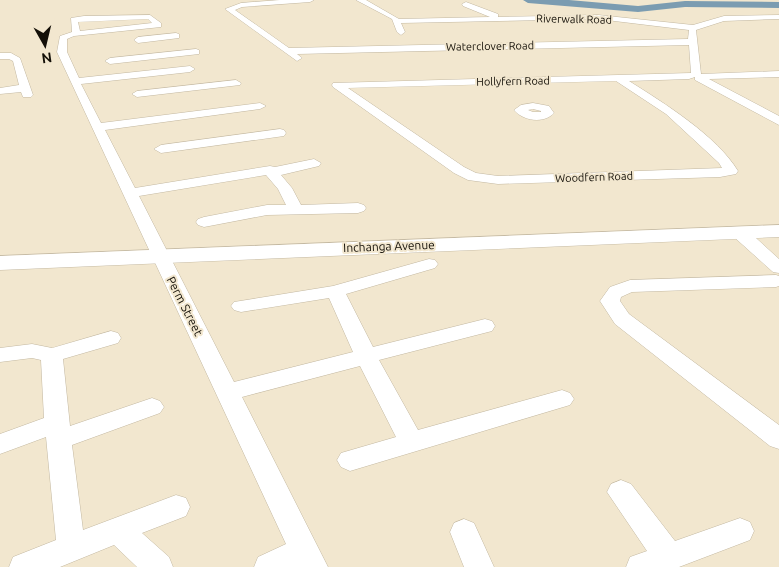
<svg xmlns="http://www.w3.org/2000/svg" width="779" height="567" font-family="Ubuntu,sans-serif">
  <rect width="100%" height="100%" fill="#f2e7cf"/>
  <g fill="none" stroke-linecap="round" stroke-linejoin="round">
    <path fill="#7b9cb1" fill-rule="evenodd" d="M 523,0 L 569,0 L 638,6 L 685,1 L 779,2 L 779,8 L 685,7 L 638,12 L 528,3 Z"/>
    <defs>
      <path id="minor" d="M 280,0 L 314,0 L 310,2 L 242,7 L 235,10 L 289,48 L 688,39 L 689,30 L 598,19 L 401,23 L 405,32 L 401,35 L 397,32 L 392,19 L 356,0 L 366,0 L 399,19 L 490,17 L 463,6 L 462,4 L 466,2 L 498,14 L 498,17 L 598,15 L 693,25 L 724,16 L 779,15 L 779,19 L 724,21 L 696,30 L 701,74 L 779,71 L 779,77 L 709,79 L 779,116 L 779,125 L 695,80 L 695,77 L 689,79 L 629,81 C 664,103 717,136 738,171 L 736,174 L 720,177 L 498,184 L 468,180 L 454,173 L 333,87 L 332,85 L 333,83 L 691,73 L 689,45 L 297,54 L 302,58 L 297,61 L 225,9 L 241,3 ZM 616,81 L 666,114 L 719,163 L 722,168 L 498,176 L 476,173 L 464,167 L 348,88 Z
        M 150,15 L 161,23 L 161,27 L 74,36 L 67,39 L 67,52 L 79,78 L 190,66 L 195,69 L 190,72 L 81,84 L 101,123 L 260,103 L 266,106 L 260,109 L 105,130 L 135,188 L 270,166 L 275,167 L 314,159 L 321,163 L 319,166 L 281,175 L 292,188 L 301,205 L 358,203 L 364,205 L 366,208 L 364,211 L 358,213 L 267,215 L 204,227 L 198,225 L 196,222 L 198,219 L 204,217 L 267,205 L 286,205 L 278,189 L 266,175 L 139,196 L 234,382 L 353,352 L 329,298 L 241,312 L 234,310 L 231,306 L 234,302 L 333,286 L 429,259 L 435,260 L 438,264 L 435,268 L 346,294 L 373,347 L 485,319 L 492,321 L 495,326 L 492,331 L 379,360 L 418,430 L 562,390 L 570,393 L 574,399 L 570,405 L 350,471 L 341,467 L 337,460 L 341,453 L 396,437 L 360,366 L 242,397 L 328,567 L 254,567 L 258,557 L 286,544 L 57,52 L 60,36 L 72,32 L 71,18 L 84,16 ZM 148,19 L 152,23 L 80,31 L 78,22 Z
        M 176,33 L 179,34 L 179,38 L 138,43 L 134,40 L 138,37 Z
        M 196,49 L 199,50 L 199,54 L 110,64 L 105,61 L 110,58 Z
        M 0,53 L 11,53 L 20,58 L 33,95 L 31,97 L 23,97 L 21,92 L 0,94 L 0,88 L 19,85 L 13,61 L 9,59 L 0,59 Z
        M 236,80 L 241,83 L 240,85 L 137,97 L 132,94 L 137,91 Z
        M 533,103 L 549,106 L 554,113 C 544,124 523,121 514,110 L 521,105 ZM 533,109 L 541,111 L 541,112 L 533,112 L 528,110 Z
        M 280,129 L 284,130 L 286,133 L 284,136 L 161,153 L 154,149 L 161,145 Z
        M 740,228 L 746,229 L 779,259 L 779,273 L 773,272 L 734,237 L 732,233 L 734,229 Z
        M 776,275 L 779,276 L 779,286 L 776,287 L 632,292 L 621,297 L 620,301 L 629,314 L 779,425 L 779,449 L 770,446 L 615,324 L 600,301 L 610,287 L 630,280 Z
        M 111,331 L 118,333 L 121,338 L 118,343 L 63,359 L 70,426 L 152,398 L 160,401 L 164,407 L 160,413 L 72,445 L 83,530 L 176,495 L 186,498 L 190,507 L 186,516 L 142,533 L 169,557 L 173,567 L 137,567 L 114,545 L 60,567 L 9,567 L 13,557 L 56,540 L 46,437 L 0,454 L 0,434 L 44,418 L 41,360 L 32,358 L 0,362 L 0,348 L 32,344 L 52,348 Z
        M 621,480 L 631,484 L 675,541 L 740,518 L 750,522 L 754,531 L 750,540 L 679,567 L 626,567 L 630,557 L 647,551 L 607,492 L 611,484 Z
        M 464,519 L 474,523 L 494,567 L 464,567 L 450,532 L 454,523 Z"/>
      <path id="tertiary" d="M 779,225 L 779,237 L 0,270 L 0,256 Z"/>
    </defs>
    <use href="#minor" stroke="#c3b8a1" stroke-width="1"/>
    <use href="#tertiary" stroke="#c3b8a1" stroke-width="1"/>
    <use href="#minor" fill="#fff" fill-rule="evenodd"/>
    <use href="#tertiary" fill="#fff" fill-rule="evenodd"/>
  </g>
  <g text-anchor="middle" dominant-baseline="central" stroke-width="4" stroke-linejoin="round" paint-order="stroke">
    <g font-size="11" fill="#130f07" stroke="#f2e7cf">
      <text transform="translate(574 19) rotate(1)">Riverwalk Road</text>
      <text transform="translate(490 46) rotate(-1)">Waterclover Road</text>
      <text transform="translate(513 81) rotate(-1)">Hollyfern Road</text>
      <text transform="translate(594 177) rotate(-2)">Woodfern Road</text>
    </g>
    <g font-size="12" fill="#130f07" stroke="#f2e7cf">
      <text transform="translate(389 246) rotate(-2)">Inchanga Avenue</text>
      <text transform="translate(185 306) rotate(63)">Perm Street</text>
    </g>
  </g>
  <g transform="translate(45 45) rotate(172)" stroke="#f2e7cf" stroke-width="4" paint-order="stroke">
  <path d="M0-4L9 19L0 12L-9 19Z" fill="#130f07"/>
  <text y="-8" font-size="14" font-weight="bold" text-anchor="middle" fill="#130f07">N</text>
  </g>
</svg>
